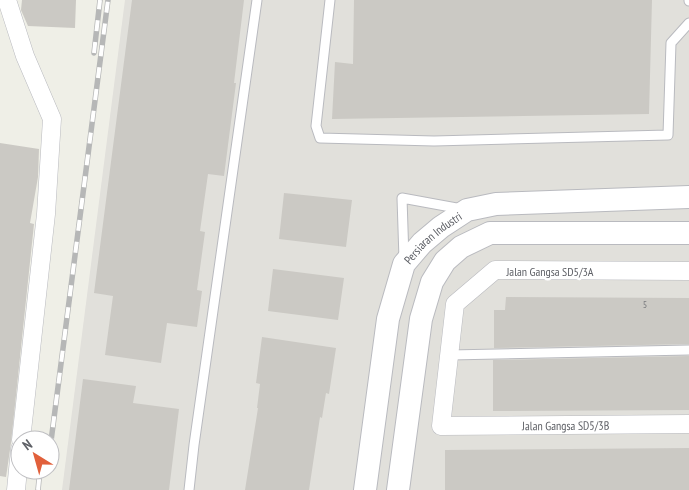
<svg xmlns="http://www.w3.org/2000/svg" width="689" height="490" font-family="'PT Sans Narrow',sans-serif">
  <rect width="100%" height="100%" fill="#efefe7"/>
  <path fill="#e1e0db" d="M 125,0 L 689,0 L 689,490 L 62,490 Z"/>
  <path fill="#cbc9c4" d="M 22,0 L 76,0 L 75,28 L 28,26 L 21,10 Z
    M 132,0 L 244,0 L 234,83 L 236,83 L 224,176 L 208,174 L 200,231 L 205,232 L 197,290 L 202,291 L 197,327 L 167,323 L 161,363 L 105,355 L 113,296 L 94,293 Z
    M 354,0 L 652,0 L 649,114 L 332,119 L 335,62 L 353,64 Z
    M 0,143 L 39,149 L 38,177 L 30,223 L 34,224 L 11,443 L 6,477 L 0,476 Z
    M 284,193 L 352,200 L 346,247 L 279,239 Z
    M 273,269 L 344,278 L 338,320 L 268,311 Z
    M 506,297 L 689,298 L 689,344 L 494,348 L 494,310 L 505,310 Z
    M 262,337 L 336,348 L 329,394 L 326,393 L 322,418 L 320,417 L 309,490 L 245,490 L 258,408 L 257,408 L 260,384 L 256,383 Z
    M 689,356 L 689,410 L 493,411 L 493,360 Z
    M 83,379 L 136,386 L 133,403 L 179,409 L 169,490 L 69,490 Z
    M 689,448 L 689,490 L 445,490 L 445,450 Z"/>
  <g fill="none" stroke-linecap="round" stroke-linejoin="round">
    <defs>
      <path id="service" d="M 330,0 L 316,126 L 320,138 L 434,141 L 668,135 L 671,43 L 689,23
        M 689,0 L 689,1
        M 404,259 L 402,198 L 462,209
        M 450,355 L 689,350
        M 189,490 L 194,445 L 257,0"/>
      <g id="minor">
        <path d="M 7,0 L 25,56 L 52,119 L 46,214 L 21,440"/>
        <path id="s1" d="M 689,271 L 495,270 L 455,304 L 441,426 L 689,424"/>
        <path d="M 16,490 L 20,449"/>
      </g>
      <g id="tertiary">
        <path id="s2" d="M 365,490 L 388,319 L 404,264 L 422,243 L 441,227 L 467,210 L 496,204 L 689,197"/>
        <path d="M 398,490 L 421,319 L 432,282 L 445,261 L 461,247 L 490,233 L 689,233"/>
      </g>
    </defs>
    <use href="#service" stroke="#b9babf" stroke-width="11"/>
    <use href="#minor" stroke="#b9babf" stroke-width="19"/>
    <use href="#tertiary" stroke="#b9babf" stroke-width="24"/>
    <use href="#service" stroke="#fff" stroke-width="9"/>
    <use href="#minor" stroke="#fff" stroke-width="18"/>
    <use href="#tertiary" stroke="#fff" stroke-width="22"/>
    <defs>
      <path id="rail" d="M 94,53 L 100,0
        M 50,449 L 108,0
        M 38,490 L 40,470"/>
    </defs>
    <use href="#rail" stroke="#b6b7b7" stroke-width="5.5"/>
    <use href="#rail" stroke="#fff" stroke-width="4" stroke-dasharray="11" stroke-linecap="butt"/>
  </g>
  <g text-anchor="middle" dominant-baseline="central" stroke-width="5" stroke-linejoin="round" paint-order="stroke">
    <g font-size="10" fill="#797a7e">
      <text x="645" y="304">5</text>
    </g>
    <g font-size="12" fill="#5e6066" stroke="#fff">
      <text stroke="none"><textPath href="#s2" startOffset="269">Persiaran Industri</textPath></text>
      <text x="550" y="271">Jalan Gangsa SD5/3A</text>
      <text stroke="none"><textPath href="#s1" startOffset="494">Jalan Gangsa SD5/3B</textPath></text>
    </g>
  </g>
  <g transform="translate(35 455) rotate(323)"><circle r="24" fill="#ffffff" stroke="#bfbfc2"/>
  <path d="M0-4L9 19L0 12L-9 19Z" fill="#e1603b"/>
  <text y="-8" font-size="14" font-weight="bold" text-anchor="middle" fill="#5e6066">N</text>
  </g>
</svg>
